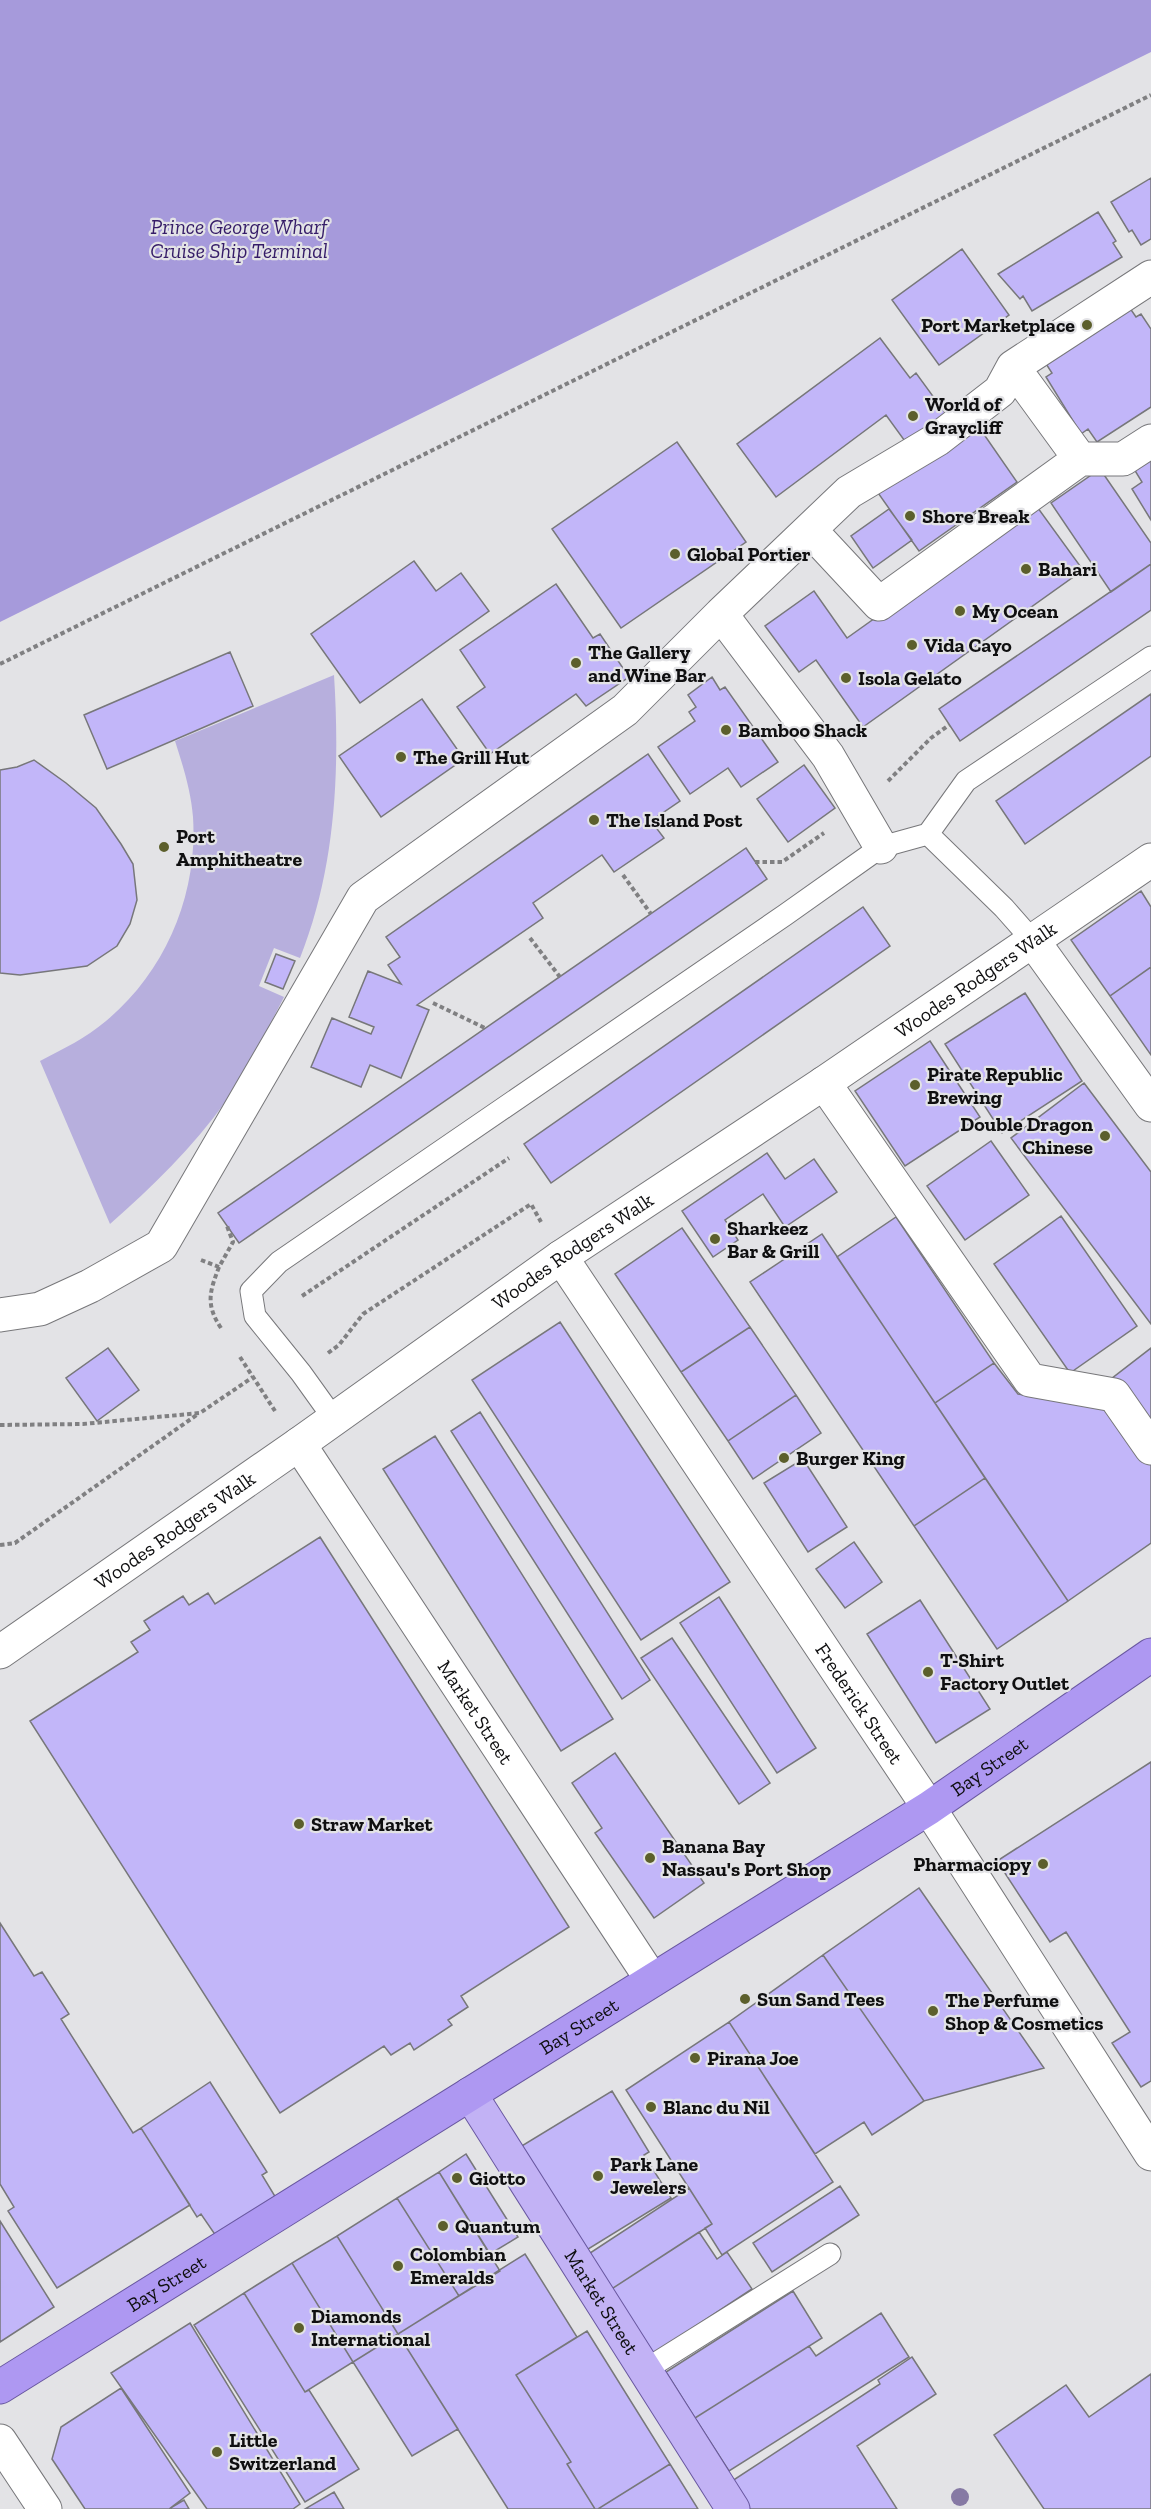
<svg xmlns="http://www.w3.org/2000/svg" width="1151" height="2509" font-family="'Zilla Slab',serif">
  <rect width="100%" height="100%" fill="#e3e3e6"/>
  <path fill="#b7afdd" d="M 334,675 C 340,769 336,868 300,958 L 274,948 L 259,986 L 284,997 C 266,1032 249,1068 226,1101 C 193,1147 152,1187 110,1224 L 40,1061 C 63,1049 86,1038 106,1021 C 166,971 198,894 193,817 C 191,791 183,766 175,741 Z"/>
  <path fill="#a69adb" d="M 0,0 L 1151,0 L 1151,52 L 0,622 Z"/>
  <path fill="#c2b6f9" stroke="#77777a" stroke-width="1.5" d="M 1151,178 L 1151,239 L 1141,245 L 1132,230 L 1129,232 L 1111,202 Z
    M 1098,212 L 1116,241 L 1113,243 L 1122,257 L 1032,311 L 1023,296 L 1020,299 L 998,274 Z
    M 962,249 L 1009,315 L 939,365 L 892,300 Z
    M 1125,301 L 1136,317 L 1141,314 L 1151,329 L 1151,407 L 1097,442 L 1088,429 L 1081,434 L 1046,377 L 1052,373 L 1041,356 Z
    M 880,338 L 910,378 L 916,373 L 946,414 L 907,444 L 886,415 L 776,497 L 737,444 Z
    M 974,420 L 1017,482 L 919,551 L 876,490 Z
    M 677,442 L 746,542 L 621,628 L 552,529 Z
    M 1151,458 L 1151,520 L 1132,489 L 1142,482 L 1134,469 Z
    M 1100,469 L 1151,543 L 1151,564 L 1111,592 L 1051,503 Z
    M 1035,504 L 1083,570 L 863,727 L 816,660 L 799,672 L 765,626 L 814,591 L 847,638 Z
    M 889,509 L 912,540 L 873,568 L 851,536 Z
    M 414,561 L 436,591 L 461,573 L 489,611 L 360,703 L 311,634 Z
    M 1151,564 L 1151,610 L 960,741 L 939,709 Z
    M 556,584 L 593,638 L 600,634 L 629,677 L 586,706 L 576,694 L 490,754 L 457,707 L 485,687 L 460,650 Z
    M 230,652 L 253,706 L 107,769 L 84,715 Z
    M 712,677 L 720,690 L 725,687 L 778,762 L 741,787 L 728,768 L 690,794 L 658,747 L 695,721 L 689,712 L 696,707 L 688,695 Z
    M 1151,694 L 1151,756 L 1025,844 L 996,801 Z
    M 422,699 L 464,759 L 381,817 L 339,756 Z
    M 648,754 L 680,801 L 651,821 L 664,838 L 614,872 L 602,855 L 533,903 L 543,918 L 417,1005 L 429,1010 L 401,1078 L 370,1065 L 361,1087 L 311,1067 L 332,1018 L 371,1034 L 374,1027 L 349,1017 L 368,971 L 401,984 L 388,965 L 400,957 L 386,937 Z
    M 34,760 L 66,783 L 96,808 L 121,844 L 133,864 L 137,900 L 130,924 L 117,946 L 87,966 L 20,975 L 0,973 L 0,770 L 17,767 Z
    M 804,765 L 835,808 L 788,842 L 757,799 Z
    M 746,848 L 767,879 L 239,1243 L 218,1213 Z
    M 1141,891 L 1151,907 L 1151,967 L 1110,996 L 1071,940 Z
    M 863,907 L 890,946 L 551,1183 L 524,1144 Z
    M 276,954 L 295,961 L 283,989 L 265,982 Z
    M 1151,967 L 1151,1055 L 1110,996 Z
    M 1025,993 L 1082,1081 L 1002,1133 L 945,1044 Z
    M 930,1041 L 980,1117 L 905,1166 L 855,1091 Z
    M 1084,1083 L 1151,1172 L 1151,1324 L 1011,1138 Z
    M 991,1141 L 1029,1195 L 965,1240 L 927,1186 Z
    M 767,1153 L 785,1179 L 814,1159 L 837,1192 L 785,1227 L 763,1194 L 725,1220 L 738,1240 L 713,1257 L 682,1211 Z
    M 1061,1216 L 1137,1326 L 1070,1373 L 994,1264 Z
    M 896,1217 L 994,1363 L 935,1403 L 837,1257 Z
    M 682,1228 L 750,1327 L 681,1372 L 615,1274 Z
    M 822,1234 L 985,1478 L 914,1526 L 750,1282 Z
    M 560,1322 L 730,1582 L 641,1640 L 472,1380 Z
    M 750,1327 L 796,1395 L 728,1441 L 681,1372 Z
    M 108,1348 L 139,1390 L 97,1421 L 66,1378 Z
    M 1151,1348 L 1151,1432 L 1111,1379 Z
    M 994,1363 L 1018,1394 L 1114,1408 L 1151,1463 L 1151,1543 L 1068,1601 L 935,1403 Z
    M 796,1395 L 821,1433 L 753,1479 L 728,1441 Z
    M 480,1412 L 650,1680 L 622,1699 L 451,1431 Z
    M 435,1436 L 613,1719 L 561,1751 L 383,1469 Z
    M 803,1459 L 847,1527 L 808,1552 L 764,1483 Z
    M 985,1478 L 1068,1601 L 997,1649 L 914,1526 Z
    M 320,1537 L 569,1927 L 461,1996 L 468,2007 L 448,2020 L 452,2025 L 414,2050 L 410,2043 L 391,2055 L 384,2046 L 280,2113 L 30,1721 L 138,1652 L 131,1642 L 150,1630 L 144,1621 L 183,1596 L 189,1605 L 208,1593 L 215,1604 Z
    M 854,1542 L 882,1582 L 845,1608 L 816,1569 Z
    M 719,1597 L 816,1748 L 777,1773 L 680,1623 Z
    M 920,1600 L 990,1709 L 936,1743 L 867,1634 Z
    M 672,1638 L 770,1783 L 739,1804 L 641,1658 Z
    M 615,1753 L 704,1883 L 654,1918 L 595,1833 L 602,1828 L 572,1783 Z
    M 1151,1762 L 1151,2081 L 1141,2087 L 1112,2043 L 1130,2032 L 1066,1932 L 1050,1942 L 997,1861 Z
    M 919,1888 L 1044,2068 L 924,2101 L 823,1955 Z
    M 0,1923 L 34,1976 L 42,1972 L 69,2014 L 61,2019 L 133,2133 L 141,2128 L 190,2205 L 57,2288 L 8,2211 L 14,2207 L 0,2184 Z
    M 823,1955 L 924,2101 L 872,2135 L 864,2122 L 815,2154 L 729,2022 Z
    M 729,2022 L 833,2182 L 722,2255 L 705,2228 L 712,2224 L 626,2090 Z
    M 210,2082 L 267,2172 L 262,2175 L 276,2198 L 216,2236 L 201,2214 L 197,2217 L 141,2128 Z
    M 612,2091 L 649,2152 L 644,2155 L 671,2198 L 585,2251 L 520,2147 Z
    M 466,2154 L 518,2237 L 490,2254 L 439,2172 Z
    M 439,2172 L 500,2271 L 459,2296 L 397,2198 Z
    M 840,2186 L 859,2215 L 772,2272 L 753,2243 Z
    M 689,2188 L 712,2224 L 610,2290 L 587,2255 Z
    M 397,2198 L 459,2296 L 398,2334 L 337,2236 Z
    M 0,2221 L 54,2307 L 0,2342 Z
    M 699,2232 L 717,2259 L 727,2252 L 752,2289 L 652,2355 L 610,2290 Z
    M 337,2236 L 398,2334 L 353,2362 L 292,2263 Z
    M 525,2254 L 577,2337 L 516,2375 L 571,2462 L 567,2464 L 595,2509 L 508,2509 L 398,2334 Z
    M 292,2263 L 353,2362 L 305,2392 L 244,2293 Z
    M 793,2291 L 822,2338 L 695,2418 L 666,2372 Z
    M 244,2293 L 305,2392 L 309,2390 L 359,2469 L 305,2502 L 194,2325 Z
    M 881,2313 L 909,2357 L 729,2471 L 695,2418 L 809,2346 L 816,2356 Z
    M 190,2323 L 300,2504 L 293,2509 L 207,2509 L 111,2373 Z
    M 587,2331 L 670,2464 L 598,2509 L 595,2509 L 567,2464 L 571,2462 L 516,2375 Z
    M 398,2334 L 458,2429 L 412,2456 L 353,2362 Z
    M 912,2357 L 936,2394 L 857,2446 L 897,2509 L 750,2509 L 732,2481 L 880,2384 L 878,2380 Z
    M 1151,2374 L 1151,2509 L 1044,2509 L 994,2435 L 1066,2385 L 1089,2417 Z
    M 121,2388 L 190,2493 L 169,2509 L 85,2509 L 52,2459 L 61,2427 Z
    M 670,2464 L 698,2509 L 598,2509 Z
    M 334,2492 L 344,2509 L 305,2509 Z
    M 184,2500 L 189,2509 L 169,2509 Z"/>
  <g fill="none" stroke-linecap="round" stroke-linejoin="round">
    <defs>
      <path id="service" d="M 928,834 L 1004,908 L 1033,941
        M 334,1419 L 301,1373 L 255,1316 L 251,1291 L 279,1262 L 785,915 L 881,847 L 928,834 L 966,781 L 1151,657
        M 645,2370 L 830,2254"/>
      <path id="pedestrian" d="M 1080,459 L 1123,459 L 1151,441
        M 810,530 L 879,604 L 1080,459 L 1013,367
        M 721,614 L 828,756 L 881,847
        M 824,1083 L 1030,1380 L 1114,1395 L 1151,1448
        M 0,1315 L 40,1309 L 90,1286 L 161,1246 L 363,898 L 625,710 L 721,614 L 849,492 L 938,439 L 1000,391 L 1013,367 L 1151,277"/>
      <g id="minor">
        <path id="s1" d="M 299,1444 L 652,1980"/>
      </g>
      <path id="tertiary" d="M 0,2441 L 45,2509"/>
      <g id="secondary">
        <path d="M 1033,941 L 1151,1105"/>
        <path id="s2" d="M 561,1257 L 929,1808 L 1151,2154"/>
        <path id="s3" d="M 0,1652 L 299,1444 L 561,1257 L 824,1083 L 1151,860"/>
      </g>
      <g id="primary">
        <path id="s4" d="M 470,2094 L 733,2509"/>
      </g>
      <g id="trunk">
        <path id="s5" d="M 0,2387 L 929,1808 L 1151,1655"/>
      </g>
    </defs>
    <use href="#service" stroke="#77777a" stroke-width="23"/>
    <use href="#pedestrian" stroke="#77777a" stroke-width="35"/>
    <use href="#minor" stroke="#77777a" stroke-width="35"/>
    <use href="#tertiary" stroke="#77777a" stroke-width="35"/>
    <use href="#secondary" stroke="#77777a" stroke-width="35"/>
    <use href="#primary" stroke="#6958a0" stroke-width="35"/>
    <use href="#trunk" stroke="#6958a0" stroke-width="35"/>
    <path stroke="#808082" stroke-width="4" stroke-dasharray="4.5 3" stroke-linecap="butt" d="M 0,664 L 1151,95
      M 888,781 L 931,738 L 949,725
      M 755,862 L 782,862 L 824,833
      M 623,875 L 651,914
      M 530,938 L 560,977
      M 433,1003 L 485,1028
      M 201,1260 L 219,1267 L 233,1242 L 227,1226
      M 219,1267 C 210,1291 205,1304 221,1328
      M 302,1296 L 509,1158
      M 328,1353 L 339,1345 L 363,1314 L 531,1204 L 541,1222
      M 240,1357 L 275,1411
      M 0,1425 L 83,1424 L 200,1413 L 253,1377
      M 0,1545 L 15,1543 L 198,1414"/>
    <use href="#service" stroke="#fff" stroke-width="21"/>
    <use href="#pedestrian" stroke="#fff" stroke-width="33"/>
    <use href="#minor" stroke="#fff" stroke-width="33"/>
    <use href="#tertiary" stroke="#fff" stroke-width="33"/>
    <use href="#secondary" stroke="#fff" stroke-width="33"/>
    <use href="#primary" stroke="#c2b2f5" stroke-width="33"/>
    <use href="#trunk" stroke="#ae98f2" stroke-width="33"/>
  </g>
  <circle fill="#8679a4" cx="960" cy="2497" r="9"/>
  <g fill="#5c5f2c" stroke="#e3e3e6" stroke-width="2">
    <circle cx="1087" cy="325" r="6"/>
    <circle cx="913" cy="416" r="6"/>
    <circle cx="910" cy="516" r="6"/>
    <circle cx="675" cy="554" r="6"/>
    <circle cx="1026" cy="569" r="6"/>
    <circle cx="960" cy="611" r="6"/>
    <circle cx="912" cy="645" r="6"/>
    <circle cx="576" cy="663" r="6"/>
    <circle cx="846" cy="678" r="6"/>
    <circle cx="726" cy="730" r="6"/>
    <circle cx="401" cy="757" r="6"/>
    <circle cx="594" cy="820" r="6"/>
    <circle cx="164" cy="847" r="6"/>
    <circle cx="915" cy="1085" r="6"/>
    <circle cx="1105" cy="1136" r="6"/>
    <circle cx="715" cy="1239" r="6"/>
    <circle cx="784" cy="1458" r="6"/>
    <circle cx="928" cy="1672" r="6"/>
    <circle cx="299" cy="1824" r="6"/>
    <circle cx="650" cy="1858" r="6"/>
    <circle cx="1043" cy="1864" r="6"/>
    <circle cx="745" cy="1999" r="6"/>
    <circle cx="933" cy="2011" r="6"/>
    <circle cx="695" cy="2058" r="6"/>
    <circle cx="651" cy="2107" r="6"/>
    <circle cx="598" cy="2176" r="6"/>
    <circle cx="457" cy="2178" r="6"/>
    <circle cx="443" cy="2226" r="6"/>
    <circle cx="398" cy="2266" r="6"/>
    <circle cx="299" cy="2328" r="6"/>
    <circle cx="217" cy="2452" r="6"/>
  </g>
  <g text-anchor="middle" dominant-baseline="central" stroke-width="4.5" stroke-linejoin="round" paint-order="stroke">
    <g font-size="20" font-weight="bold" fill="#0f0f10" stroke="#e3e3e6" text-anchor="start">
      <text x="1075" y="325" text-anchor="end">Port Marketplace</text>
      <text x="925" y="404">World of<tspan x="925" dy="23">Graycliff</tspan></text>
      <text x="922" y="516">Shore Break</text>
      <text x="687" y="554">Global Portier</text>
      <text x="1038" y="569">Bahari</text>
      <text x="972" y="611">My Ocean</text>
      <text x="924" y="645">Vida Cayo</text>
      <text x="588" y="652">The Gallery<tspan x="588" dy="23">and Wine Bar</tspan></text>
      <text x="858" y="678">Isola Gelato</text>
      <text x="738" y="730">Bamboo Shack</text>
      <text x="413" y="757">The Grill Hut</text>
      <text x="606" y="820">The Island Post</text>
      <text x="176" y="836">Port<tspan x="176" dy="23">Amphitheatre</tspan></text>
      <text x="927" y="1074">Pirate Republic<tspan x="927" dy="23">Brewing</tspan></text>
      <text x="1093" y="1124" text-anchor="end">Double Dragon<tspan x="1093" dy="23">Chinese</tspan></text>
      <text x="727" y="1228">Sharkeez<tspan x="727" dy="23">Bar &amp; Grill</tspan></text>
      <text x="796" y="1458">Burger King</text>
      <text x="940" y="1660">T-Shirt<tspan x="940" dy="23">Factory Outlet</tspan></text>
      <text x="311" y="1824">Straw Market</text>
      <text x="662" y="1846">Banana Bay<tspan x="662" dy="23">Nassau's Port Shop</tspan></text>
      <text x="1031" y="1864" text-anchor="end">Pharmaciopy</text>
      <text x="757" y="1999">Sun Sand Tees</text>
      <text x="945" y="2000">The Perfume<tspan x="945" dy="23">Shop &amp; Cosmetics</tspan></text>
      <text x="707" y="2058">Pirana Joe</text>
      <text x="663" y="2107">Blanc du Nil</text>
      <text x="610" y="2164">Park Lane<tspan x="610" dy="23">Jewelers</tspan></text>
      <text x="469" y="2178">Giotto</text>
      <text x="455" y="2226">Quantum</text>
      <text x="410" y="2254">Colombian<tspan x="410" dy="23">Emeralds</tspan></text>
      <text x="311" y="2316">Diamonds<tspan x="311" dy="23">International</tspan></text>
      <text x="229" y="2440">Little<tspan x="229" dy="23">Switzerland</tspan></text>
    </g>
    <g font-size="20" fill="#0f0f10" stroke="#e3e3e6">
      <text stroke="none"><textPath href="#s3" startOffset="1185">Woodes Rodgers Walk</textPath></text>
      <text stroke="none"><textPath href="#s3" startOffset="699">Woodes Rodgers Walk</textPath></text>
      <text stroke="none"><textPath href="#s3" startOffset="213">Woodes Rodgers Walk</textPath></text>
      <text stroke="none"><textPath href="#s2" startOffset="537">Frederick Street</textPath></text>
      <text stroke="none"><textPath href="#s1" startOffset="321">Market Street</textPath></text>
      <text stroke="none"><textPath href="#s5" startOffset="1168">Bay Street</textPath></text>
      <text stroke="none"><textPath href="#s5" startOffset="682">Bay Street</textPath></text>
      <text stroke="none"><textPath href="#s5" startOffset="196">Bay Street</textPath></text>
      <text stroke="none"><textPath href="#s4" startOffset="246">Market Street</textPath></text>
    </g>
    <g font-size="21" font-style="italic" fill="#351c68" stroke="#e3e3e6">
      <text x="239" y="226">Prince George Wharf<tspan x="239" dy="24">Cruise Ship Terminal</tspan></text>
    </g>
  </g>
</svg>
